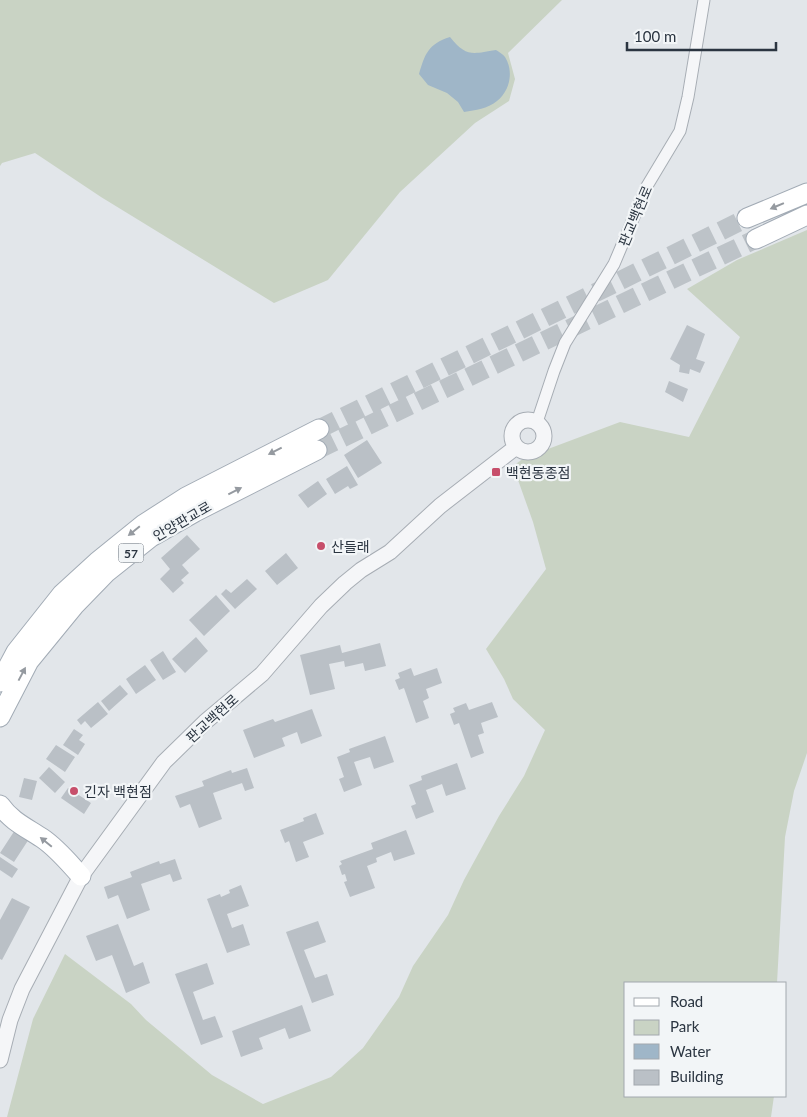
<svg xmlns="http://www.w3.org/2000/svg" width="807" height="1117" font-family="Lato,'Noto Sans KR',sans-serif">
  <rect width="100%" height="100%" fill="#e2e6ea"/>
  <path fill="#c9d3c4" d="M 0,0 L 562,0 L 508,53 L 515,79 L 509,101 L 475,123 L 400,192 L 328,280 L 274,303 L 101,197 L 35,153 L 2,163 L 0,166 Z
    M 807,230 L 807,753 L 794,791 L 785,837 L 777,983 L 626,983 L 626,1096 L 774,1096 L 771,1117 L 7,1117 L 33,1019 L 65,954 L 131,1004 L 146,1020 L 212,1075 L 263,1104 L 331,1077 L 363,1048 L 399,997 L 413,966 L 448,915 L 464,880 L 499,816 L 524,776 L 545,730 L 513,699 L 504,679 L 486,649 L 546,569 L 533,522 L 513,466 L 524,458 L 620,422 L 689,437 L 740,337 L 687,289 L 737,260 Z"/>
  <path fill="#9fb6c8" d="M 450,37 C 466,57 472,54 496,50 C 499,52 503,54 505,57 C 514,71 510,91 497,101 C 487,109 476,110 464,112 L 458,102 L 447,93 L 428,85 L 419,74 C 425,54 428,44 450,37 Z"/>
  <path fill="#bac0c6" d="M 687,325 L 705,334 L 696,359 L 705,362 L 700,373 L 690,369 L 689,374 L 679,372 L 680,365 L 670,359 Z
    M 669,381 L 688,389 L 683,402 L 665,392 Z
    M 367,440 L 382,463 L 358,478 L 344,455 Z
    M 347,466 L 358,485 L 350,489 L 348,486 L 335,494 L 326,479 Z
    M 318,481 L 327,494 L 308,508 L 298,495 Z
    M 187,535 L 200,549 L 182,565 L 189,573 L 181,580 L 184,583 L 173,593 L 160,579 L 170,569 L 161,558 Z
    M 286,553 L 298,568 L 277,585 L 265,571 Z
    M 247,579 L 257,589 L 235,609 L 221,594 L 226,589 L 231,593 Z
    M 216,595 L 230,611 L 204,636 L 189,620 Z
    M 196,637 L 208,651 L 185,673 L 172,659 Z
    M 380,643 L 386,666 L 365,671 L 363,663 L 345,667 L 344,661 L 329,664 L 335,689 L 310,695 L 300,655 L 340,645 L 342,653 Z
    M 163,651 L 176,672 L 163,680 L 150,660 Z
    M 145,665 L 156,680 L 136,694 L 126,679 Z
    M 411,668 L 414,676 L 437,668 L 442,683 L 426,689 L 429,698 L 423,701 L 429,718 L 416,723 L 404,688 L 399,690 L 395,680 L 400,678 L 398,673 Z
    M 120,685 L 128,694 L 109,711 L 101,701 Z
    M 98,702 L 108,714 L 91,728 L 85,721 L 81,725 L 77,720 Z
    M 492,702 L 498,717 L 481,723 L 484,733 L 478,735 L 484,753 L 471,758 L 459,723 L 454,725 L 450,714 L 455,712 L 453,708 L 466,703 L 469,710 Z
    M 312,709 L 322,736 L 301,744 L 297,732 L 282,738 L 285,746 L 254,758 L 243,730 L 273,719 L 275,722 Z
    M 74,729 L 83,735 L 79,740 L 85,744 L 78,755 L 63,745 Z
    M 385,736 L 394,762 L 374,769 L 370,757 L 354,762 L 362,785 L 344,792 L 339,779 L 344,777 L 337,757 L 350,752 L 349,749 Z
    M 56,745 L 75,757 L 65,772 L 46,759 Z
    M 457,763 L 466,789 L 446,796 L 442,784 L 426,790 L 434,812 L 416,819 L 411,806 L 416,804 L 409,785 L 422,780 L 421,776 Z
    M 49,767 L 65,782 L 55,793 L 39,778 Z
    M 247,768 L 254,788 L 245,791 L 242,783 L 213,793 L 222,819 L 199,828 L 190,804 L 180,808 L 175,796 L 204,786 L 202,781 L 231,770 L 232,773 Z
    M 24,778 L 37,781 L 32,800 L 19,797 Z
    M 68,788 L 91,803 L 84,814 L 61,798 Z
    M 316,813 L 324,834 L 303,842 L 309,857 L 296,862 L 289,841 L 285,843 L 280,830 L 304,821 L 303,818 Z
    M 15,830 L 29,839 L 14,862 L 0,853 Z
    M 406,830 L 415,854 L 394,861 L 391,852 L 376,858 L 377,862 L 367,866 L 375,888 L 350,897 L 344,882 L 347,881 L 345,874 L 342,875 L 339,866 L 342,864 L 340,861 L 373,849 L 371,843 Z
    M 0,857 L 18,869 L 12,878 L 0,870 Z
    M 175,859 L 182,879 L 173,882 L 170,874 L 141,884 L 150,910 L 127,919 L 118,895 L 108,899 L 104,887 L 132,877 L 130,872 L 159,861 L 160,864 Z
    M 241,885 L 249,906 L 227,914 L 232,928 L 243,924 L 250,945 L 227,953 L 207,899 L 220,894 L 221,897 L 230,893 L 229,890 Z
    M 12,898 L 30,907 L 2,960 L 0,959 L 0,920 Z
    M 318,921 L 326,942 L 304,950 L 315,978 L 327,974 L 334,995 L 312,1003 L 286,932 Z
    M 118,924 L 134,966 L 143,962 L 150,983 L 126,993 L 112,955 L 96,961 L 86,936 Z
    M 207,963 L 214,984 L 193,992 L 203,1020 L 215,1016 L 223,1037 L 201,1045 L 175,974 Z
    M 302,1005 L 311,1031 L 289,1039 L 285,1028 L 259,1038 L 263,1049 L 241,1057 L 232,1031 Z"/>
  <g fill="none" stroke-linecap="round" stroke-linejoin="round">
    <path stroke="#bdc3c8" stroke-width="19" stroke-dasharray="19 9" stroke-linecap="butt" d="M 319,429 L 747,218
      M 317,450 L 756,239"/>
    <defs>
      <path id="minor" d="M 537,422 L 554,371 L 565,343 L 614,264 L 647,186 L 680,131 L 688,97 L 704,0"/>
      <path id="tertiary" d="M512 436a16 16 0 1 1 32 0a16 16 0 1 1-32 0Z
        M 0,1060 L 10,1020 L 22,989 L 81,876 L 164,762 L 205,722 L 262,674 L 321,606 L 345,583 L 361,570 L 390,552 L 440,506 L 516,447"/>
      <path id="primary" d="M 747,218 L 807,193
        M 756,239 L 807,215
        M 0,682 L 16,652 L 62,594 L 97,562 L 144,524 L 186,497 L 319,429
        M 0,717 L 29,661 L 74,606 L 107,572 L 151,537 L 195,512 L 317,450
        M 0,805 C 11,821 27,828 42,838 C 57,848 69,863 81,876"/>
    </defs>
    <use href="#minor" stroke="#a7adb4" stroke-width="13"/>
    <use href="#tertiary" stroke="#a7adb4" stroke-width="17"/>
    <use href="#primary" stroke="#a2abb5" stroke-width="21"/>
    <use href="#minor" stroke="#f5f6f8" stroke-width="11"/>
    <use href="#tertiary" stroke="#f5f6f8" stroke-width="15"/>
    <use href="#primary" stroke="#fff" stroke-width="19"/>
  </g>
  <defs><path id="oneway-solid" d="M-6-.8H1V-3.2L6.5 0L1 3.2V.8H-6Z" transform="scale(1.25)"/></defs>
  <g fill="#959aa0">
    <use href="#oneway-solid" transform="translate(777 206) rotate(157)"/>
    <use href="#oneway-solid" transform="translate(275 451) rotate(153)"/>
    <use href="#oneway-solid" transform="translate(235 491) rotate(-27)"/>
    <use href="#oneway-solid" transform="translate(134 531) rotate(141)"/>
    <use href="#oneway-solid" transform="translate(22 674) rotate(-62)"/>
    <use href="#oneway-solid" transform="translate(46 842) rotate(-141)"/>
  </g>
  <g fill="#c74f6b" stroke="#f2f5f7" stroke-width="2">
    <rect x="491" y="467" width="10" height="10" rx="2.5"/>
    <circle cx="321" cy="546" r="5"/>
    <circle cx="74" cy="791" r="5"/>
  </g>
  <g text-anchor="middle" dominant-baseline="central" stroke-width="4.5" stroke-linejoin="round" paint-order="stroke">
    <rect fill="#f2f5f7" stroke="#676f78" stroke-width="1" x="118.5" y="543.5" width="25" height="19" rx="4"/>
    <g font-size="12" font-weight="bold" fill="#2b3541">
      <text x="131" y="553">57</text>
    </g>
    <g font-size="14" fill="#2b3541" stroke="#f2f5f7">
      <text transform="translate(635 216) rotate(-67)">판교백현로</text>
      <text transform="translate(182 521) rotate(-30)">안양판교로</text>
      <text transform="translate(212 718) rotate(-42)">판교백현로</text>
    </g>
    <g font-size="14" fill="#2b3541" stroke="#f2f5f7" text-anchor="start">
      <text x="506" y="472">백현동종점</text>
      <text x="331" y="546">산들래</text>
      <text x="84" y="791">긴자 백현점</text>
    </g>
  </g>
  <rect x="624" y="982" width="162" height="115" fill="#f2f5f7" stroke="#a2a8ae"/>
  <rect x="634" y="998" width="25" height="8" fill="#ffffff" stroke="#a2a8ae"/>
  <text x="670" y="1007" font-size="15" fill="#2b3541">Road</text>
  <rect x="634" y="1020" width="25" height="15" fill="#c9d3c4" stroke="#a2a8ae"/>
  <text x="670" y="1032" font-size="15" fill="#2b3541">Park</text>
  <rect x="634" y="1044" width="25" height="15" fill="#9fb6c8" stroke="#a2a8ae"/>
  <text x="670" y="1057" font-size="15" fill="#2b3541">Water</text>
  <rect x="634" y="1070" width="25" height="15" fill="#bac0c6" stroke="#a2a8ae"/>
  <text x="670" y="1082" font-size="15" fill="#2b3541">Building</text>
  <path d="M627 42v8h149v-8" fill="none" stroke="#2b3541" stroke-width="2.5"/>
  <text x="634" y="42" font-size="15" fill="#2b3541" stroke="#f2f5f7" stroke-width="4" paint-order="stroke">100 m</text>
</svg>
